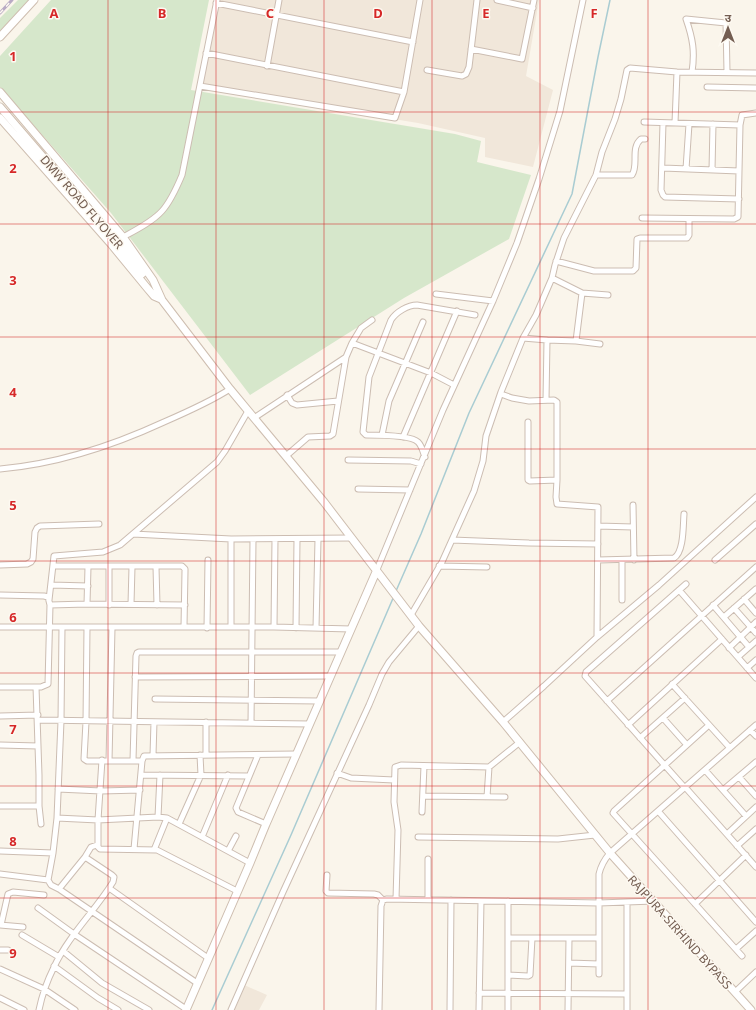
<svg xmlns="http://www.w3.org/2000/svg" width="756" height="1010" font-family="'Noto Sans','Noto Sans Devanagari',sans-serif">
  <rect width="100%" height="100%" fill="#faf5eb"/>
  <path fill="#f1e7da" d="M 214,0 L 539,0 L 526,76 L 553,90 L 533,167 L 485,157 L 485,138 L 418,123 L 197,87 Z
    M 242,984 L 267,995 L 259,1010 L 230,1010 Z"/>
  <path fill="#d6e7cb" d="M 18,0 L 32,0 L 0,34 L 0,18 Z
    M 51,0 L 209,0 L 191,90 L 455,134 L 481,141 L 477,162 L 531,175 L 509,239 L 404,298 L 250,395 L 111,213 L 0,87 L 0,56 Z"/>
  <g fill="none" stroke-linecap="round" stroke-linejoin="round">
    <path stroke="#a9ccd2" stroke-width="1.5" d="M 396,591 L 421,534 L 469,413 L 572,194 L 598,57 L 610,0
      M 212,1010 L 291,835 L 394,596"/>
    <defs>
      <path id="street" d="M 497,0 L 533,8
        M 216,3 L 413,42
        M 471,49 L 522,59 L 534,0
        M 206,53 L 404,92
        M 267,66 L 279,0
        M 427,70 L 462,76 L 466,74 L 469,67 L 477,0
        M 692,72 C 695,52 693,39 686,19 L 726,23 L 727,72
        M 200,86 L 395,118 L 404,92 L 420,0
        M 707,87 L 756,88
        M 644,122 L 740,125
        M 663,123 L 661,190 L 663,195 L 665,197 L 739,199
        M 675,123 L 677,72
        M 663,168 L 739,171
        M 686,169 L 689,124
        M 712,170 L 713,124
        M 596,175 L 632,175 C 639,165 630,148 641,139 L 645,139
        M 642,218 L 734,219 L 738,217 L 740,125 L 742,115 L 756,113
        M 123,237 C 136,230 152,222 162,211 C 171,201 177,187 182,175 L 217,0
        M 556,261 L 594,271 L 633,271 L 636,268 L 637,239 L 640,238 L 687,238 L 689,235 L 689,219
        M 552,278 L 582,293 L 608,295
        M 436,294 L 493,301
        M 523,338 L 547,340 L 546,400
        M 547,340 L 576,341 L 600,344
        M 576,341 L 582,293
        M 352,343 L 361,328 L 372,320
        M 501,394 L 512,398 L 529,401 L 554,400 L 557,402 L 557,480 L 530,481 L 528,480 L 528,422
        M 287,395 L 292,403 L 297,405 L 338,401
        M 254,418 L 346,357
        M 382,435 L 389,401 L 423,322
        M 403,437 L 457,311
        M 286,456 L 308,437 L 330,436 L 333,434 L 346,357 L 352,343 L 431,373 L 454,385
        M 425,457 C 423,452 422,446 418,442 C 411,435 377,435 366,435 L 363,432 L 369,377 L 391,320 C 396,312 408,305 417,305 L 475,315
        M 348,460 L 411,461 L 421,464
        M 0,469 C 58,464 112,446 164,422 C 187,412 210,402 230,389
        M 557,480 L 556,497 L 557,504 L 598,507 L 597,637
        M 358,489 L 410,490
        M 633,505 L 634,560
        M 598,526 L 633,527
        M 133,534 L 231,539 L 351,538
        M 231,539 L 231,627
        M 452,540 L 529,543 L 598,544
        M 598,560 L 674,558 C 684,552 683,526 684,514
        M 622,560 L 622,600
        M 715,560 L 756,524
        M 0,565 L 27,564 L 31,562 L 33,559 L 35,532 L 37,528 L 40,526 L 99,524
        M 53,566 L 182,566 L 185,569 L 185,571 L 184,627
        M 439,566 L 487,567
        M 156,567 L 157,605
        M 376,572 L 443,410 L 493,301 L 517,243 L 539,179 L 560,111 L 583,0
        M 51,585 L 88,586
        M 679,590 L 756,678
        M 0,595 L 44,596 L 48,597 L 50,605 L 48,684 L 41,687 L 0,687
        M 744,599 L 756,613
        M 49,600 L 54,556 L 103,552 L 120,545 L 217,462 L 225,451 L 248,411
        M 87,604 L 88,567
        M 131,604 L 132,567
        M 50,605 L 87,604 L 185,605
        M 109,605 L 109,567
        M 713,605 L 749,647
        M 734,608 L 756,633
        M 411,615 L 442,562 L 474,491 L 483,461 L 486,436 L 501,392 L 523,338 L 536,315 L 552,278 L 555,265 L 564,238 L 596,175 L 602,152 L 615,119 L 621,99 L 627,70 L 630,68 L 677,72 L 756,73
        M 724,617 L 756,589
        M 0,627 L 274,627 L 351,629
        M 62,627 L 61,721 L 57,818 L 53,853 L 48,880 L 51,885 L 59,889 L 197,983
        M 87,627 L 86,722 L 84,759 L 87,761 L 142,761
        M 274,627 L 275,539
        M 207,628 L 208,560
        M 296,628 L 297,539
        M 316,628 L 318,539
        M 729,648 L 756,622
        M 738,657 L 756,641
        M 747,668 L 756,660
        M 135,677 L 330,676
        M 672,684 L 730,748
        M 36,687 L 39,775 L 39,806 L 41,824
        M 155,699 L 319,701
        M 607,701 L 756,567
        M 0,716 L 38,715
        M 663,718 L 687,745
        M 38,720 L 310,724
        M 206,722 L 206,755
        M 503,722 L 544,686 L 597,637 L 659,585 L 756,497
        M 251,723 L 253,540
        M 628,725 L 722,639
        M 709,725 L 614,811 L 613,813 L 742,956
        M 750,730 L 756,736
        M 640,738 L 685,698
        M 0,745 L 38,746
        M 153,755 L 154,722
        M 258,755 L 236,808 L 238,812 L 266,824
        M 102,760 L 98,820 L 98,847 L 100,849 L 157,850 L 237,891
        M 133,760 L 136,656 L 137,653 L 139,652 L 341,652
        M 109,761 L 112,628
        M 705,770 L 746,816
        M 337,773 L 351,778 L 394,780
        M 141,775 L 249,776
        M 739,777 L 756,796
        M 685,787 L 756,867
        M 685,788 L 585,676 L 586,672 L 686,584
        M 58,789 L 101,791 L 140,790
        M 723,790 L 756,762
        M 423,796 L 505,797
        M 487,797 L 489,767
        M 0,806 L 39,806
        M 658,811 L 756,922
        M 422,812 L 424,766
        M 158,817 L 160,775
        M 57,818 L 98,820 L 158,817 L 167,818 L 250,863
        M 179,824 L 201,775 L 200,755
        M 727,834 L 756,807
        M 202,837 L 228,775
        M 418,837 L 558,839 L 595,835
        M 737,846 L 756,829
        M 134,849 L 142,761 L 144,756 L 296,754
        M 154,850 L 167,818
        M 0,851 L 53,853
        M 228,851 L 236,836
        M 0,874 L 48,880
        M 327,875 L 326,891 L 328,893 L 374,894 L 378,895 L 383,900
        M 109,888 L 208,958
        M 59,889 L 85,857
        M 396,899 L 398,830 L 394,802 L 395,767 L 401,765 L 489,767 L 520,742
        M 428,899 L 428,859
        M 508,901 L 508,1010
        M 695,904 L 746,855
        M 38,908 L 74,934 L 186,1009
        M 0,925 L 23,927
        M 1,925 L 8,894 L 13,892 L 44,895
        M 22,935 L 59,957
        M 508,938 L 599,938
        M 736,949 L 756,931
        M 0,950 L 8,950
        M 63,951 L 102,983 L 149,1010
        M 569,963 L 599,964
        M 54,966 L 98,998 L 118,1010
        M 0,969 L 44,989 L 75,1010
        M 599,974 L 599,874 C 601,865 604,860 610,853 L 756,725
        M 508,975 L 528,976 L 530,975 L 532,938
        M 735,992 L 756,972
        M 479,993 L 627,994
        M 0,998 L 24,1010
        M 39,1010 C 42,995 47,981 54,967 C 69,935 95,911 113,882 L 114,877 L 112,875 L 85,857 L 91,847 L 97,845
        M 231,1010 L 283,892 L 369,705 L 382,674 L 389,662 L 419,626
        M 379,1010 L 381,906 L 383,900 L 387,899 L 599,903 L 654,901
        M 450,1010 L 451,900
        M 479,1010 L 481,901
        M 568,1010 L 569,938
        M 627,1010 L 627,902"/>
      <path id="secondary" d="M 0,37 L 34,0
        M 0,92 L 123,237 L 153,280 L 162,300 L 230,389 L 324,502 L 419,626 L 503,722 L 610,853 L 751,1010
        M 0,107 L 68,186 L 118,241 L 142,274
        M 0,118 L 111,244 L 148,289 L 154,296 L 161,299
        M 186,1010 L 250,863 L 266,824 L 376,572"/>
    </defs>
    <use href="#street" stroke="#ccbdb2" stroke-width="7"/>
    <use href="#secondary" stroke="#cebeb0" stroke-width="9"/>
    <use href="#street" stroke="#fff" stroke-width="5"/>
    <use href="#secondary" stroke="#fff" stroke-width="7"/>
    <defs>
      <path id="rail" d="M 0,13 L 12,0"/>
    </defs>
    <use href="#rail" stroke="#b8aac4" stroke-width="3"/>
    <use href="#rail" stroke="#fdf9f1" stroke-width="1.5" stroke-dasharray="4.5" stroke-linecap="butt"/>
  </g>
  <path fill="none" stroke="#d62828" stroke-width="1" stroke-opacity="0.55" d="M 108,0 L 108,1010M 216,0 L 216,1010M 324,0 L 324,1010M 432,0 L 432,1010M 540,0 L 540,1010M 648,0 L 648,1010M 0,112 L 756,112M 0,224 L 756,224M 0,337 L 756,337M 0,449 L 756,449M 0,561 L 756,561M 0,673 L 756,673M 0,786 L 756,786M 0,898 L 756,898"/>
  <g text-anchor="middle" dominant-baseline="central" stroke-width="3" stroke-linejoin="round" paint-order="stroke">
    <g font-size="12" fill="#735d51" stroke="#fdf9f1">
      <text transform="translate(82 202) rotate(49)">DMW ROAD FLYOVER</text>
      <text transform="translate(680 932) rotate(48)">RAJPURA-SIRHIND BYPASS</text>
    </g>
  </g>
  <g font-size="13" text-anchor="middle" font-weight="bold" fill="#d62828" stroke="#fdf9f1" stroke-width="3" stroke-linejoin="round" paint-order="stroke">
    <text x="54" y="18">A</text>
    <text x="162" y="18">B</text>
    <text x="270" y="18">C</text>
    <text x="378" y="18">D</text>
    <text x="486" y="18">E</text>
    <text x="594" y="18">F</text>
    <text x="13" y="61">1</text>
    <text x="13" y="173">2</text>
    <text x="13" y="285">3</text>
    <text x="13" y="397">4</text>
    <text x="13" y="510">5</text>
    <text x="13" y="622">6</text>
    <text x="13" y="734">7</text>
    <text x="13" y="846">8</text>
    <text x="13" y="958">9</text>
  </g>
  <g transform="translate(728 28)" stroke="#fdf9f1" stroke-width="3" paint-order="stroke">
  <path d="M0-3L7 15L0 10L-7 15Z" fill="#735d51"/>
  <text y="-6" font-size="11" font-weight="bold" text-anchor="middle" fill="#735d51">उ</text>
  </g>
</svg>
